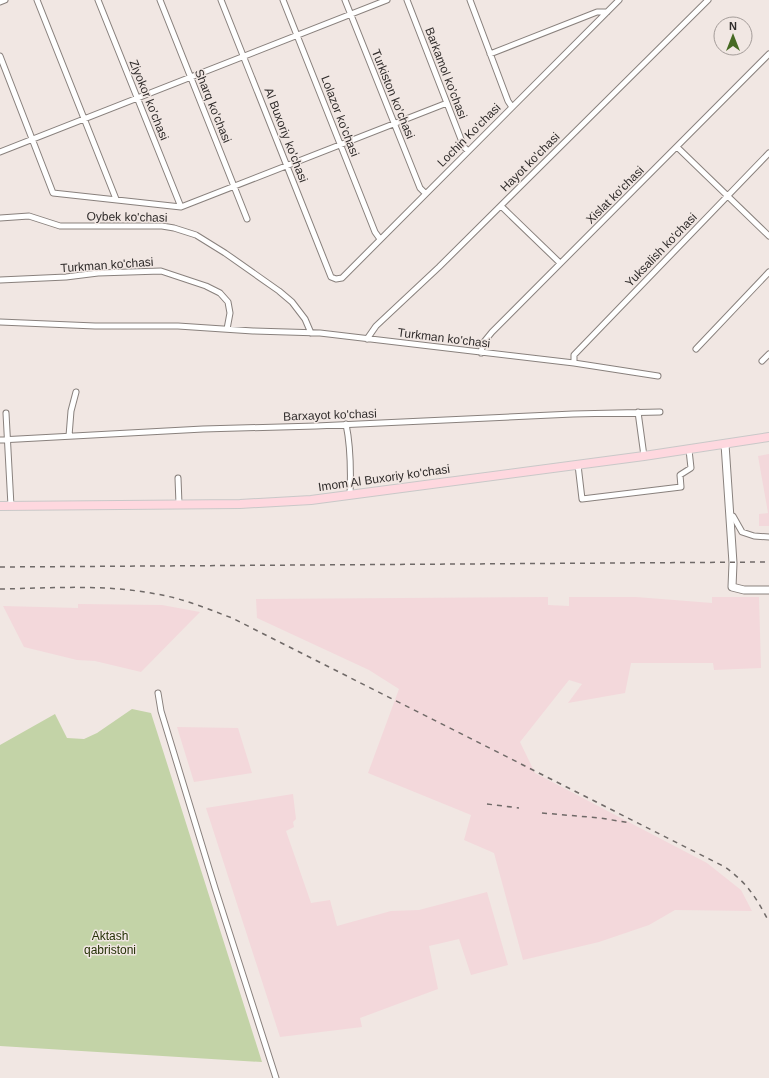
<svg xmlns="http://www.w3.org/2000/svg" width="769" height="1078" font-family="Helvetica,sans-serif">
  <rect width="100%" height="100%" fill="#f1e7e3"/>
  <path fill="#f3d8db" d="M 769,454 L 769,526 L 759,526 L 759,514 L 768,513 L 758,456 Z
    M 548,597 L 548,605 L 569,606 L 569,597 L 636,597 L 712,603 L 712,597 L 759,597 L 761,668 L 714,670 L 713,663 L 631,663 L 625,693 L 568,703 L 582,684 L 569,680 L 520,742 L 535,773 L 707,863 L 741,890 L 752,911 L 675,910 L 649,925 L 599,942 L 523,960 L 494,853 L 464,840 L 471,815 L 368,773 L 399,689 L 369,670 L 257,618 L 256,599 Z
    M 78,604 L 162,605 L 200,612 L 141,672 L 95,661 L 77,660 L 24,647 L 3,606 L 78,608 Z
    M 177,727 L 238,728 L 252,773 L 194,782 Z
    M 293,794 L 296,819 L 293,822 L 294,827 L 286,831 L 311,903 L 330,900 L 337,926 L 391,911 L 419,910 L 487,892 L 508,965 L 471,975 L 459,939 L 429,946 L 438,989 L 360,1018 L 362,1027 L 280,1037 L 206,808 Z"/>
  <path fill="#c3d3a7" d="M 132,709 L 151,713 L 262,1062 L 0,1046 L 0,745 L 55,714 L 67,738 L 84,739 L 97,733 Z"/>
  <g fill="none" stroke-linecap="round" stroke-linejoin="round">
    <defs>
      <path id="street" d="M 37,0 L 116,199
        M 98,0 L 181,207
        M 160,0 L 247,219
        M 221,0 L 331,277 L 336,279 L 342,278 L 619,0
        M 283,0 L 375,232 L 380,239
        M 345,0 L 420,188 L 425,193
        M 407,0 L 464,147 L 468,151
        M 470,0 L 508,101 L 512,107
        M 0,2 L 5,0
        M 490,54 L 597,12 L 607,12
        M 0,56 L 53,193 L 181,207 L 447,103
        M 677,147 L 769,236
        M 0,152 L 387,0
        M 501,206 L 560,263
        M 0,218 L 29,216 L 60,226 L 162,226 L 174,228 L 196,235 L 225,253 L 279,291 L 292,302 L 305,319 L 311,333
        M 0,280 L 66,277 L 98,273 L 161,271 L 206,286 L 220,293 L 228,302 L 230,313 L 227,329
        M 0,322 L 95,326 L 178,326 L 253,331 L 320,333 L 574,363 L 658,376
        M 367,339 L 376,326 L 439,267 L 708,0
        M 696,349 L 769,272
        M 481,353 L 483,343 L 492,332 L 769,54
        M 762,361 L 769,354
        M 574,363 L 574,355 L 769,153
        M 638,412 L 644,456
        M 6,413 L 11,506
        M 346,424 C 351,448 351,471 350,495
        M 69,436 L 71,411 L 76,392
        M 0,440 L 203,429 L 316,426 L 573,414 L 660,412
        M 578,465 L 582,499 L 681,487 L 680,475 L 691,468 L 689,450
        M 178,478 L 179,504
        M 730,515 L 733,516 L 742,532 L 754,536 L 769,537
        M 158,693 L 161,711 L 215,888 L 276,1078"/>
      <path id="secondary" d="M 725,444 L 733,563 L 732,587 L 744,590 L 769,590"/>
      <path id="primary" d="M 0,506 L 240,504 L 311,500 L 644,456 L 769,437"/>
    </defs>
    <use href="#street" stroke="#89817d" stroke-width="7"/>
    <use href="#secondary" stroke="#89817d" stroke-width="9"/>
    <use href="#primary" stroke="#c9c8c8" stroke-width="10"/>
    <use href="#street" stroke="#fff" stroke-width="5"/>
    <use href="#secondary" stroke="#fff" stroke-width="7"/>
    <use href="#primary" stroke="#fed8df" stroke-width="8"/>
    <path stroke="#706a68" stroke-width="1.5" stroke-dasharray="5 5" stroke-linecap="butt" d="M 0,567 L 769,562
      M 0,589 C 52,588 105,584 156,594 C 182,598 208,609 232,618 L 725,867 C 747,883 756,897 769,922
      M 487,804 L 519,808
      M 542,813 L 600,818 L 631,823"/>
  </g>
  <g text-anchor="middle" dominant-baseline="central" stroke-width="3" stroke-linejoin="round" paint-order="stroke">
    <g font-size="12" fill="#302c2b" stroke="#f1e7e3">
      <text transform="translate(446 73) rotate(69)">Barkamol ko'chasi</text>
      <text transform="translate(393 94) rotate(68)">Turkiston ko'chasi</text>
      <text transform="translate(149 100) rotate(68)">Ziyokor ko'chasi</text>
      <text transform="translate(213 106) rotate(68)">Sharq ko'chasi</text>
      <text transform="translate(340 116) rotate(69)">Lolazor ko'chasi</text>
      <text transform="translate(286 135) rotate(69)">Al Buxoriy ko'chasi</text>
      <text transform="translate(469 135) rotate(-45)">Lochin Ko'chasi</text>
      <text transform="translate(530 162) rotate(-45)">Hayot ko'chasi</text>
      <text transform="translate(615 195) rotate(-45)">Xislat ko'chasi</text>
      <text transform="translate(127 217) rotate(1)">Oybek ko'chasi</text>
      <text transform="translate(661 250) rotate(-46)">Yuksalish ko'chasi</text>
      <text transform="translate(107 265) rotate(-4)">Turkman ko'chasi</text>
      <text transform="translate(444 338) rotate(7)">Turkman ko'chasi</text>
      <text transform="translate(330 415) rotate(-2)">Barxayot ko'chasi</text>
      <text transform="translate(384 478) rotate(-8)">Imom Al Buxoriy ko'chasi</text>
    </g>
    <g font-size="12" fill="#263207" stroke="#f1e7e3">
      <text x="110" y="936">Aktash<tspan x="110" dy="14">qabristoni</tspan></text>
    </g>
  </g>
  <g transform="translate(733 36)"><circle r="19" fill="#f1e7e3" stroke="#a49c99"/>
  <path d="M0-3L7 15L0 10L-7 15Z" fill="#466a23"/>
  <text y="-6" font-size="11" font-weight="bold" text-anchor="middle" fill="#302c2b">N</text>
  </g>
</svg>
